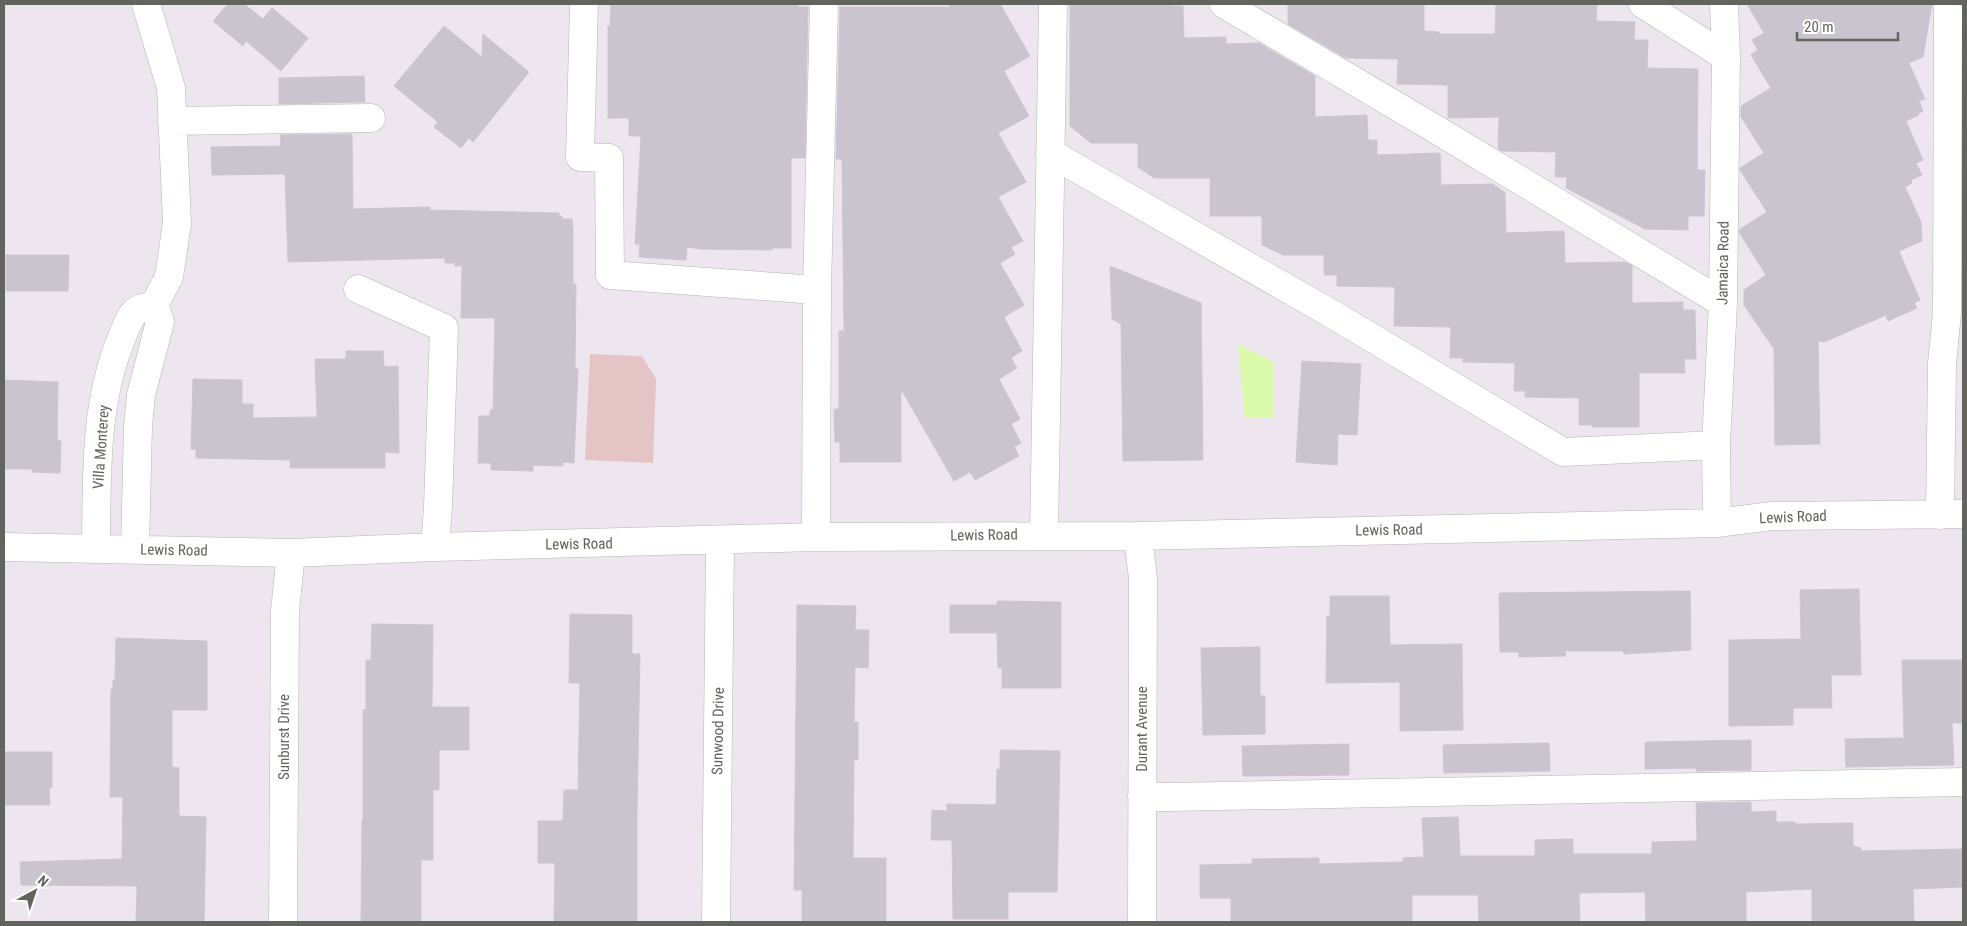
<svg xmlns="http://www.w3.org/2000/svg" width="1967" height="926" font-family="'Roboto Condensed',sans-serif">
  <rect width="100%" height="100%" fill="#ede6ef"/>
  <path fill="#e5c4c5" d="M 590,354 L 642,356 L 656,379 L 653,463 L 585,460 Z"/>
  <path fill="#dbfaab" d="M 1238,344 L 1274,362 L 1273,418 L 1245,417 Z"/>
  <path fill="#c9c4cd" stroke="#cec5d3" d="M 228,4 L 244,4 L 263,19 L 272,8 L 308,38 L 281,71 L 246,41 L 243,46 L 213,21 Z
    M 611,4 L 798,4 L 798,7 L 808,7 L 805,158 L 791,158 L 791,248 L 772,248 L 772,250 L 701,249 L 687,247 L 686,260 L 639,257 L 640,244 L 635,244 L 641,136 L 629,136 L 629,118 L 608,118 L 608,26 L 610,26 Z
    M 949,4 L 1000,4 L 1030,56 L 1004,71 L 1029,116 L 998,133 L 1026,182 L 998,197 L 1023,241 L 1011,247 L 1015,254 L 1000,263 L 1024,305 L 1004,317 L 1022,351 L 1011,358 L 1017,368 L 999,379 L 1020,419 L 1011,424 L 1021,443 L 1014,447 L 1019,456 L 975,480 L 970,472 L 954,481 L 901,389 L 901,462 L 840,462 L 840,442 L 835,442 L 834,410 L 839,408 L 839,331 L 844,331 L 842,159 L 836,159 L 840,7 L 951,7 Z
    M 1070,4 L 1172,4 L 1172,6 L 1183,6 L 1184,38 L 1226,37 L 1226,44 L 1259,43 L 1315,76 L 1315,117 L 1367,115 L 1368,140 L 1377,140 L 1377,155 L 1440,153 L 1441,185 L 1493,184 L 1505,193 L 1506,233 L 1564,231 L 1565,263 L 1625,262 L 1632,266 L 1632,303 L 1683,302 L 1683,310 L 1695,310 L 1696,359 L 1684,359 L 1685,373 L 1639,373 L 1639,427 L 1592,427 L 1592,425 L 1579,425 L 1579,398 L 1525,397 L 1525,391 L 1514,391 L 1515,363 L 1463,362 L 1463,358 L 1450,358 L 1451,327 L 1394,326 L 1395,287 L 1337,286 L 1337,275 L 1324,275 L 1324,255 L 1283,255 L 1262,245 L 1262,216 L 1210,216 L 1210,178 L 1154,178 L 1138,167 L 1138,143 L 1091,143 L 1070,126 Z
    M 1288,4 L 1424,4 L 1424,31 L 1439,32 L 1439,34 L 1495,34 L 1496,4 L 1597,4 L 1596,21 L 1635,22 L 1634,40 L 1648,40 L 1647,68 L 1698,69 L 1697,170 L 1705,170 L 1704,216 L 1688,216 L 1688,230 L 1645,229 L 1566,188 L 1567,177 L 1555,177 L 1556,152 L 1502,151 L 1498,149 L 1499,117 L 1448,118 L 1448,85 L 1397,84 L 1398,59 L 1346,58 L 1288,24 Z
    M 1747,4 L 1932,4 L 1923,57 L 1909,63 L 1925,99 L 1919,101 L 1923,111 L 1918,114 L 1919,115 L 1906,121 L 1923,160 L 1916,163 L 1922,175 L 1911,180 L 1912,183 L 1905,187 L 1921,222 L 1922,241 L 1899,251 L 1920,300 L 1914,303 L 1917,308 L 1888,321 L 1886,315 L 1824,342 L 1818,341 L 1820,444 L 1775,445 L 1774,349 L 1744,305 L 1744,290 L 1766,275 L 1739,232 L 1740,229 L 1767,212 L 1740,170 L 1740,168 L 1764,153 L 1741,117 L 1741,106 L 1771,88 L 1751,55 L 1758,50 L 1752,40 L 1764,33 Z
    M 444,26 L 482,57 L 483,34 L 529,72 L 473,142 L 469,138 L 461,148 L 434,127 L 438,122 L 394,86 Z
    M 364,76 L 365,102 L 279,104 L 279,78 Z
    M 352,134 L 353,209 L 430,207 L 430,210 L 559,213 L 559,216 L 562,216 L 562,219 L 572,219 L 573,228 L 573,284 L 576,284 L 575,369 L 578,369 L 574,463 L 563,462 L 563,466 L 533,465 L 533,471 L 491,470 L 491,463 L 478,463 L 479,416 L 490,416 L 490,410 L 493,410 L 495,318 L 461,318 L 462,266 L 455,266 L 455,263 L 445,263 L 445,258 L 288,262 L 285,174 L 212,175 L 211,147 L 281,146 L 280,135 Z
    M 6,255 L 69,255 L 68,291 L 6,291 Z
    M 1110,266 L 1201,303 L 1203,460 L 1123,461 L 1121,324 L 1112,319 Z
    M 346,351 L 383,351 L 384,367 L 398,366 L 399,453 L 385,452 L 385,468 L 290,468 L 290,460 L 196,458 L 196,449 L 191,449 L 193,379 L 242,380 L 242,404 L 253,404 L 253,418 L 317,417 L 315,359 L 346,359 Z
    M 1302,361 L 1361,364 L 1357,435 L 1338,434 L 1337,465 L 1296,462 Z
    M 4,380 L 58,382 L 57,440 L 61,441 L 60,473 L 32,472 L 32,469 L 4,469 Z
    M 1859,589 L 1861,675 L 1831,675 L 1832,708 L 1793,708 L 1793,725 L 1729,726 L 1729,640 L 1801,639 L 1800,590 Z
    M 1690,591 L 1691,650 L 1624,654 L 1623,651 L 1565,651 L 1566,656 L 1519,657 L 1519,652 L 1500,652 L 1499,593 Z
    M 1330,596 L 1389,596 L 1390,645 L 1462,644 L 1463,730 L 1400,731 L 1400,682 L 1326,683 L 1327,616 L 1330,616 Z
    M 997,601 L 1061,602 L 1061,688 L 1002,688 L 1002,668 L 998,668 L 997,633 L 950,633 L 950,605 L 997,605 Z
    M 797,605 L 856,606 L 855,630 L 869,630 L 868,668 L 855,667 L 854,722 L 858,722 L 858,760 L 854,760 L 853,858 L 886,858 L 886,922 L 802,922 L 802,890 L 794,890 Z
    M 570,614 L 632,615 L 632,654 L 640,654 L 637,812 L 637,922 L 554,922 L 555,863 L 538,863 L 538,821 L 563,821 L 564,790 L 578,790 L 580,683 L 569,683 Z
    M 372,624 L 433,625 L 432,707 L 469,707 L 469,750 L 439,750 L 439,790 L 433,790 L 433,860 L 421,860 L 421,922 L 361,922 L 362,821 L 363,820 L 363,710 L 366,710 L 366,660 L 371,660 Z
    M 116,638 L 207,641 L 207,710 L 172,710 L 172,767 L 179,768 L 179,816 L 206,817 L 204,922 L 136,922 L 137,886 L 21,885 L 20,862 L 122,859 L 123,797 L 110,797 L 111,689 L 113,689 L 113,680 L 115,680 Z
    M 1260,647 L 1260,696 L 1265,696 L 1265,734 L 1203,735 L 1201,648 Z
    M 1902,660 L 1963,660 L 1963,723 L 1952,723 L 1954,765 L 1846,767 L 1845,739 L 1904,738 Z
    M 1751,740 L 1751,770 L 1696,771 L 1696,768 L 1645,769 L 1645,742 Z
    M 1549,743 L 1550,771 L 1444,773 L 1443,745 Z
    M 1349,744 L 1349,775 L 1243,776 L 1242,746 Z
    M 1000,750 L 1060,751 L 1057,892 L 1008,892 L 1008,919 L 953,919 L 952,840 L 931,840 L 932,810 L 947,811 L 947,804 L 996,805 L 997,769 L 1000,769 Z
    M 4,752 L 52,752 L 52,788 L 49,788 L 50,805 L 4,805 Z
    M 1751,802 L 1751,812 L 1776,811 L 1776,822 L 1795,822 L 1795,824 L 1853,823 L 1853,846 L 1861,848 L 1861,851 L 1963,849 L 1963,887 L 1913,889 L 1914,922 L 1812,922 L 1812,889 L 1746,892 L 1746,922 L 1646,922 L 1645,892 L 1579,893 L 1580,922 L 1479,922 L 1478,895 L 1412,895 L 1412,922 L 1231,922 L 1231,898 L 1200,898 L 1200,865 L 1252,864 L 1252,859 L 1319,858 L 1319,864 L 1403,862 L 1403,858 L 1424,857 L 1422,818 L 1458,817 L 1460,856 L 1535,856 L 1535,840 L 1573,839 L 1573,854 L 1652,854 L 1652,842 L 1697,841 L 1696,803 Z"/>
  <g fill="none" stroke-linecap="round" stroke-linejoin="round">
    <defs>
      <path id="minor" d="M 146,4 L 171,88 L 177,223 L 169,277 L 154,305
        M 584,4 L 580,157 L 609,158 L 610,275 L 817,290
        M 1224,4 L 1437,130 L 1723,303
        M 1643,4 L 1726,57
        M 172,121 L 371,118
        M 1050,153 L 1332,314 L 1563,452 L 1716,445
        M 358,289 L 444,328 L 438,507 L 435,547
        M 1940,515 L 1942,364 L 1947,313 L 1948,4
        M 1717,523 L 1716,445 L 1723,303 L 1726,57 L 1724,4
        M 1044,535 L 1053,4
        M 1138,536 L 1143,579 L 1142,922
        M 816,537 L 817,290 L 824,4
        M 4,547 L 291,553 L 435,547 L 816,537 L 1138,536 L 1717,523 L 1772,516 L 1963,514
        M 96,548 C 97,479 94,408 120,342 C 124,333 127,322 133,314 C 138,308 146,307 154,305 L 160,322 L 141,395 L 138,426 L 135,549
        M 1142,796 L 1171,797 L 1963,782
        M 283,922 L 285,611 L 291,553
        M 716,922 L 720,541"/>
    </defs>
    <use href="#minor" stroke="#b3b7b1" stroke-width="29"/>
    <use href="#minor" stroke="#fff" stroke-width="28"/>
  </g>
  <g text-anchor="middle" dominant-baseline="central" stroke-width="4" stroke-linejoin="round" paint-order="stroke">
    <g font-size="15" fill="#61655e" stroke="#fff">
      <text transform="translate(1723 263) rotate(-89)">Jamaica Road</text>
      <text transform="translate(101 447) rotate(-86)">Villa Monterey</text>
      <text transform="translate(1793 517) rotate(-2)">Lewis Road</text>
      <text transform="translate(1389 530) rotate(-1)">Lewis Road</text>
      <text transform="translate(984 535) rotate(-1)">Lewis Road</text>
      <text transform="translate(579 544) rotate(-1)">Lewis Road</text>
      <text transform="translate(174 550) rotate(1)">Lewis Road</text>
      <text transform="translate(1142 729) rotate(-90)">Durant Avenue</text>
      <text transform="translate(718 731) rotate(-89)">Sunwood Drive</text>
      <text transform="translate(284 737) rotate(-90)">Sunburst Drive</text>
    </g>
  </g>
  <rect width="1967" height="926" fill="none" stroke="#61655e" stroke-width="10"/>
  <g transform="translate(35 891) rotate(40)" stroke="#ffffff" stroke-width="4" paint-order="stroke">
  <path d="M0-4L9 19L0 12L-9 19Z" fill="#61655e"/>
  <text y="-8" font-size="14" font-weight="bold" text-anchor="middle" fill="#61655e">N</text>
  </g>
  <path d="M1797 32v8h101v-8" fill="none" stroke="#61655e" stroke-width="2.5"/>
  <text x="1804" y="32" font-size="15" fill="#61655e" stroke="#ffffff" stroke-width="4" paint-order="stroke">20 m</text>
</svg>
